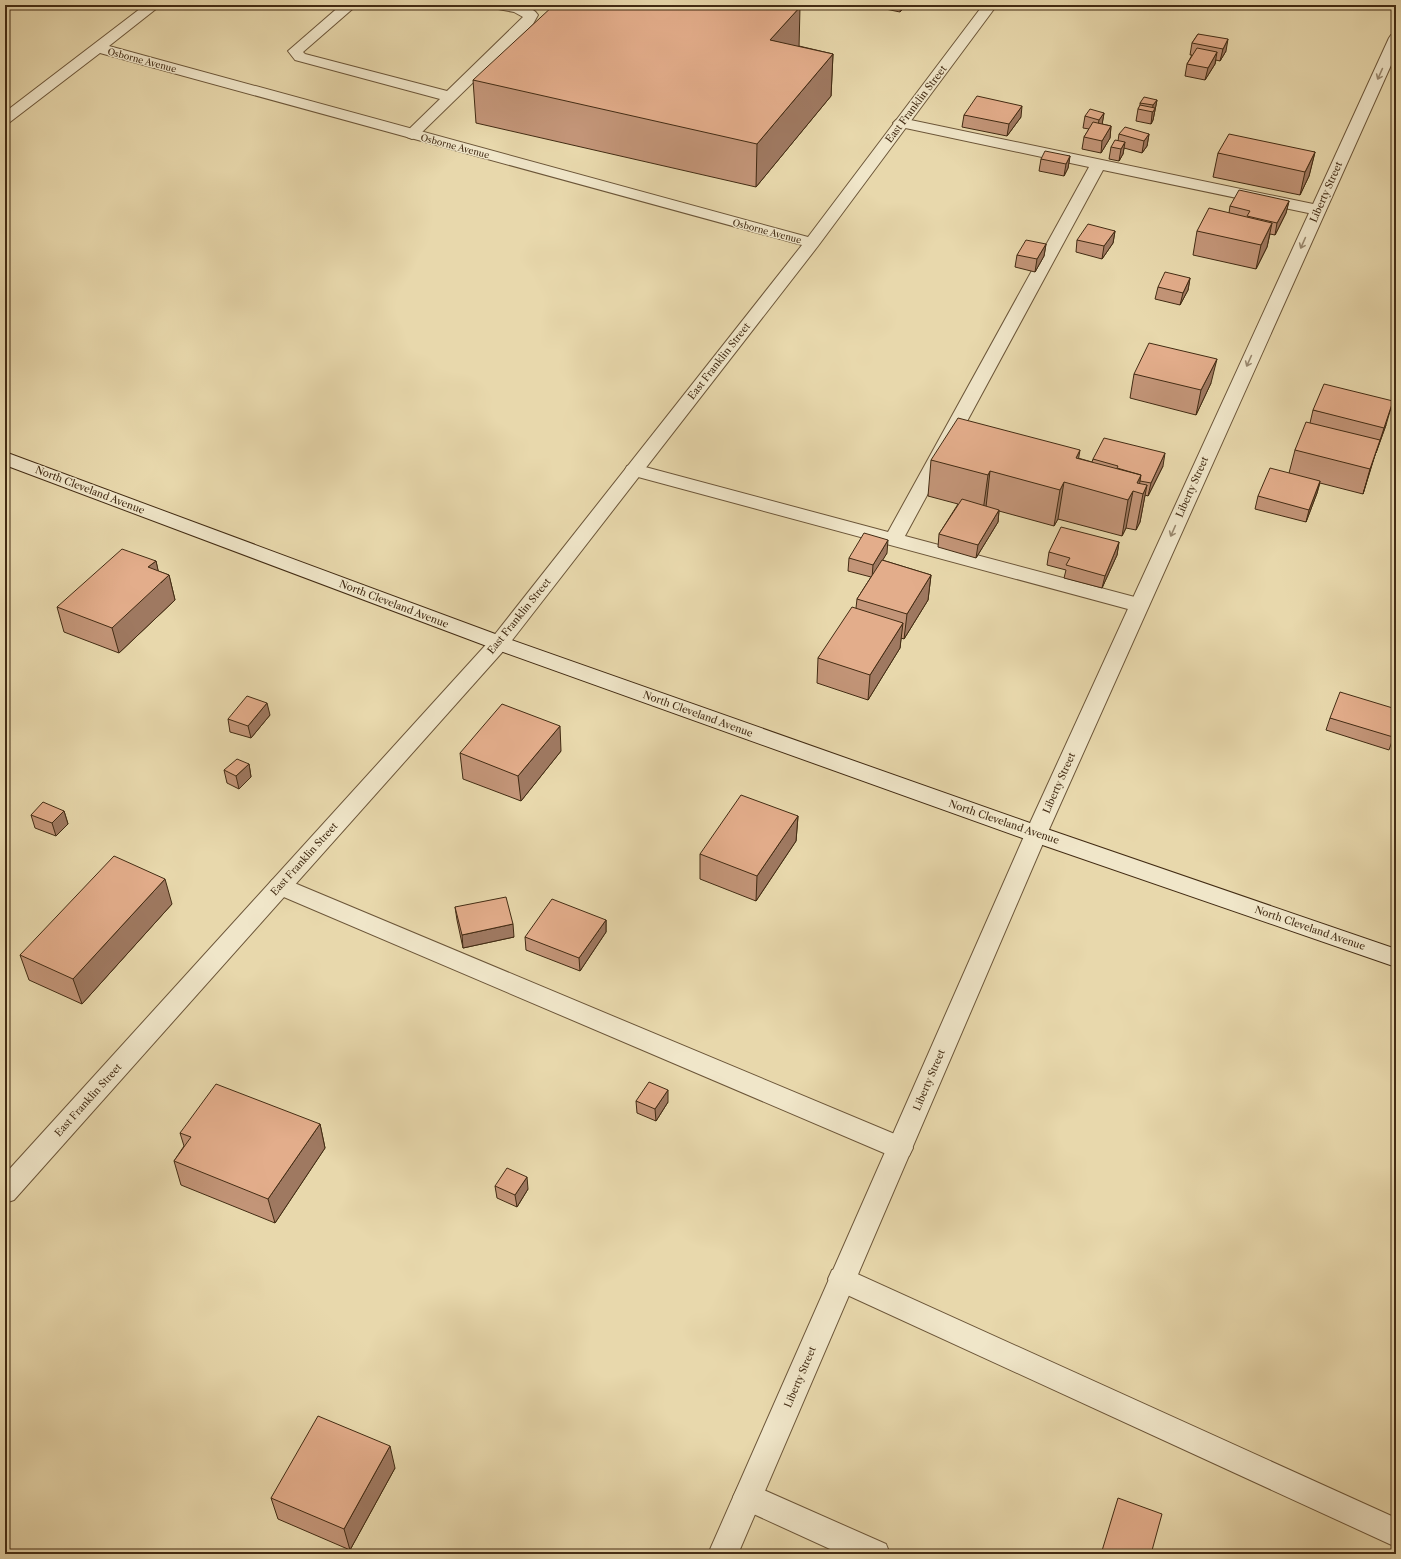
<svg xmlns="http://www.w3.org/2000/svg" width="1401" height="1559" font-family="'Libre Caslon Text',serif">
  <rect width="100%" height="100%" fill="#e8d8ac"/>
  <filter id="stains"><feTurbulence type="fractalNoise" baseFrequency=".005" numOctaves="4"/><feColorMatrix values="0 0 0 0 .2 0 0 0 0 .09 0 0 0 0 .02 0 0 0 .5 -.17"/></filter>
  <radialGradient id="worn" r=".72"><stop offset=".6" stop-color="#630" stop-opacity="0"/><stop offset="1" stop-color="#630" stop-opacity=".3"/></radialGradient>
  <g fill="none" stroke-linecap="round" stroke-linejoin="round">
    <defs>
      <path id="lane" d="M 341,5 L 357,5 L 303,52 L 305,54 L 447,91 L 523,17 L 514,12 L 493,8 L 491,5 C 505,5 529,1 538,15 L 533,24 L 417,137 L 412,139 L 407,137 L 404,134 L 440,99 L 295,60 L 288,51 Z
        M 901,118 L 1318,205 L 1324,207 L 1326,210 L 1324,213 L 1318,215 L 1103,170 L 905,536 L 1146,600 L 1149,605 L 1146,610 L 1139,612 L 627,474 L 625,470 L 627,466 L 634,464 L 888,532 L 1089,167 L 896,126 L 893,123 L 896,120 Z
        M 280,877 L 909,1140 L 913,1148 L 909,1156 L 900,1159 L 891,1156 L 272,892 L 268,886 L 272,880 Z
        M 842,1267 L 1396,1518 L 1396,1547 L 832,1288 L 828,1279 L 832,1270 Z
        M 748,1483 L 886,1544 L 890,1554 L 841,1554 L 738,1507 L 733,1497 L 738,1487 Z"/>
      <path id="street" d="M 145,5 L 161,5 L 109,46 L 808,237 L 983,5 L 997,5 L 818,246 L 506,648 L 14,1200 L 5,1203 L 5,1174 L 492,638 L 802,245 L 100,53 L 10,122 L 5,124 L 5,112 Z
        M 1396,34 L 1396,54 L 1047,834 L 738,1554 L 708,1554 L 1025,834 L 1389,38 L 1391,35 Z"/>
      <path id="secondary" d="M 5,452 L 506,638 L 1044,828 L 1396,949 L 1396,967 L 1028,840 L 492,648 L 5,465 Z"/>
    </defs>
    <use href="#lane" stroke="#6c5639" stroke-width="2"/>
    <use href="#street" stroke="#6c5639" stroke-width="2"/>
    <use href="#secondary" stroke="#422b13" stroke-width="2"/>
    <use href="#lane" fill="#f0e6c9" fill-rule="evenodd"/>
    <use href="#street" fill="#f0e6c9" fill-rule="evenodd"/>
    <use href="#secondary" fill="#f0e6c9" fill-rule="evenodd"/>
  </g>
  <path fill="#c39578" stroke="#422b13" d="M 866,5 L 907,5 L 900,12 Z
    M 1198,34 L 1226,51 L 1220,61 L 1216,60 L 1215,64 L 1205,80 L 1185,76 L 1187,64 L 1192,55 L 1190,55 L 1192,43 Z
    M 799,46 L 833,54 L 831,96 L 756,187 L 476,123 L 473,80 Z
    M 1157,100 L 1153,120 L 1151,124 L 1136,121 L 1138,109 L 1140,106 L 1140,103 Z
    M 1104,113 L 1102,124 L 1111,126 L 1110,138 L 1101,153 L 1082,149 L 1084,137 L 1089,129 L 1083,128 L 1085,116 Z
    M 964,115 L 1021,117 L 1007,136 L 962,127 Z
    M 1119,134 L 1149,134 L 1147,146 L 1142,153 L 1124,148 L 1123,154 L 1119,161 L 1109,159 L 1111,147 L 1118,141 Z
    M 1315,152 L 1309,176 L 1300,195 L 1213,177 L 1218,153 Z
    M 1070,156 L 1068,168 L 1064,176 L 1039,171 L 1041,159 Z
    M 1289,201 L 1286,213 L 1275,235 L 1270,234 L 1267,247 L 1256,269 L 1193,255 L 1197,231 L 1229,213 L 1230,206 Z
    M 1115,231 L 1113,243 L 1102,259 L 1076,252 L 1077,240 Z
    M 1046,244 L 1044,256 L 1035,272 L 1015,267 L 1017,255 Z
    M 1190,278 L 1188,290 L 1180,305 L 1155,299 L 1158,287 Z
    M 1134,374 L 1211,383 L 1196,415 L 1130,398 Z
    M 1313,410 L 1386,425 L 1376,452 L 1363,494 L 1320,483 L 1317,493 L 1306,522 L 1255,509 L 1258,496 L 1289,473 L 1295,450 L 1310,423 Z
    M 1078,458 L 1092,462 L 1093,459 L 1163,466 L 1148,496 L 1145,495 L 1140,522 L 1136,530 L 1126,528 L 1122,536 L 1058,519 L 1054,526 L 999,511 L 998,522 L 976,558 L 938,547 L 939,534 L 958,504 L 928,496 L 931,460 Z
    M 1119,542 L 1117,555 L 1102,588 L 1064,578 L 1066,570 L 1047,565 L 1049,552 Z
    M 887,553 L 882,560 L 931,575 L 928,600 L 904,639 L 901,638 L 900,648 L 868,700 L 817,683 L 818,658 L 856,608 L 857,599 L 871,577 L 848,571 L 849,558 Z
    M 156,561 L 158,571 L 169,575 L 175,600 L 119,653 L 64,632 L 57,607 Z
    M 270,715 L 251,738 L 230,732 L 228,719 Z
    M 1330,718 L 1396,730 L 1389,750 L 1326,730 Z
    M 561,751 L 521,801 L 463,779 L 460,753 Z
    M 249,764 L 251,777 L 239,789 L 227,783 L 224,770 Z
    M 64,811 L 68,824 L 56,836 L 35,828 L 31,815 Z
    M 798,816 L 796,841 L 756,901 L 700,879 L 700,854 Z
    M 172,904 L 82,1004 L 29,980 L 20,955 Z
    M 455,907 L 514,937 L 463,948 L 457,920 Z
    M 606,920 L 606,932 L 580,971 L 526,950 L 525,937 Z
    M 636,1101 L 668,1102 L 656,1121 L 637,1113 Z
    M 320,1124 L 325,1148 L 275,1223 L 181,1185 L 174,1161 L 184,1146 L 180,1133 Z
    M 495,1186 L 528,1189 L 517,1207 L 497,1198 Z
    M 395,1468 L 350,1550 L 278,1519 L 271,1498 Z"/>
  <path fill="#9f7961" stroke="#422b13" d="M 901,5 L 907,5 L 900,12 Z
    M 800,7 L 799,48 L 770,40 Z
    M 1228,39 L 1226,51 L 1220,61 L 1223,49 Z
    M 1217,52 L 1215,64 L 1205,80 L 1208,68 Z
    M 833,54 L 831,96 L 756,187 L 757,144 Z
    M 1157,100 L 1153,120 L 1151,124 L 1153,105 Z
    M 1022,106 L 1021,117 L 1007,136 L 1009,124 Z
    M 1104,113 L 1102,125 L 1097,131 L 1099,120 Z
    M 1111,126 L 1110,138 L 1101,153 L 1102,141 Z
    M 1149,134 L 1147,146 L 1142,153 L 1144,141 Z
    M 1125,142 L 1123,154 L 1119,161 L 1121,149 Z
    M 1315,152 L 1309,176 L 1300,195 L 1305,172 Z
    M 1070,156 L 1068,168 L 1064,176 L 1066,164 Z
    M 1289,201 L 1286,213 L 1275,235 L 1277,223 Z
    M 1272,223 L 1267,247 L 1256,269 L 1261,245 Z
    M 1115,231 L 1113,243 L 1102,259 L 1104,246 Z
    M 1046,244 L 1044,256 L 1035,272 L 1037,259 Z
    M 1190,278 L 1188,290 L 1180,305 L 1183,293 Z
    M 1217,359 L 1211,383 L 1196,415 L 1201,390 Z
    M 1393,401 L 1386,425 L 1376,453 L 1384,428 Z
    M 1380,440 L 1372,464 L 1363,494 L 1370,469 Z
    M 1080,450 L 1074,485 L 1076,458 Z
    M 1165,453 L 1163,466 L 1148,496 L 1151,483 Z
    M 990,471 L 986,507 L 983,511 L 988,475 Z
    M 1141,475 L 1138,493 L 1137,483 Z
    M 1320,481 L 1317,493 L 1306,522 L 1309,510 Z
    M 1064,482 L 1058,519 L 1054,526 L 1060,490 Z
    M 1147,485 L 1140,522 L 1136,530 L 1143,494 Z
    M 1133,491 L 1126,528 L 1122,536 L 1128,500 Z
    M 999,510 L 998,522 L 976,558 L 978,545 Z
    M 888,540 L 887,553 L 872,578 L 873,565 Z
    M 1119,542 L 1117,555 L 1102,588 L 1105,576 Z
    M 156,561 L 161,583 L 169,575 L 175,600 L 119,653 L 112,628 L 148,567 Z
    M 931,575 L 928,600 L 904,639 L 907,614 Z
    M 903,623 L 900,648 L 868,700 L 870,675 Z
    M 267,703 L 270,715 L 251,738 L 248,726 Z
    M 560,726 L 561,751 L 521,801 L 518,776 Z
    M 249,764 L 251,777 L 239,789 L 236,776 Z
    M 64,811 L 68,824 L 56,836 L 52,823 Z
    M 798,816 L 796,841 L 756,901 L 757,876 Z
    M 165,879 L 172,904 L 82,1004 L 73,979 Z
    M 606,920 L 606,932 L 580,971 L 579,958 Z
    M 513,924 L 514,937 L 463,948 L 462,935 Z
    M 668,1090 L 668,1102 L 656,1121 L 655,1109 Z
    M 320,1124 L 325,1148 L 275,1223 L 268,1199 Z
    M 527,1177 L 528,1189 L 517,1207 L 515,1195 Z
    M 390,1446 L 395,1468 L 350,1550 L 344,1529 Z"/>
  <path fill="#e3ad8b" stroke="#422b13" d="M 554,5 L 793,5 L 800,7 L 770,40 L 833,54 L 757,144 L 473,80 Z
    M 1198,34 L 1228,39 L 1223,49 L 1192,43 Z
    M 1197,48 L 1217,52 L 1208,68 L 1187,64 Z
    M 977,96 L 1022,106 L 1009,124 L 964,115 Z
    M 1144,97 L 1157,100 L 1153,105 L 1140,103 Z
    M 1140,105 L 1155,108 L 1153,112 L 1138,109 Z
    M 1090,109 L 1104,113 L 1099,120 L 1085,116 Z
    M 1093,122 L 1111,126 L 1102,141 L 1084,137 Z
    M 1125,127 L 1149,134 L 1144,141 L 1119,134 Z
    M 1229,134 L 1315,152 L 1305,172 L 1218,153 Z
    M 1115,140 L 1125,142 L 1121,149 L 1111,147 Z
    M 1045,151 L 1070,156 L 1066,164 L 1041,159 Z
    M 1239,190 L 1289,201 L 1277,223 L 1247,216 L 1250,211 L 1230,206 Z
    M 1209,208 L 1272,223 L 1261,245 L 1197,231 Z
    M 1088,224 L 1115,231 L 1104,246 L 1077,240 Z
    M 1026,240 L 1046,244 L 1037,259 L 1017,255 Z
    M 1165,272 L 1190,278 L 1183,293 L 1158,287 Z
    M 1149,343 L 1217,359 L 1201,390 L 1134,374 Z
    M 1324,384 L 1393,401 L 1384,428 L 1313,410 Z
    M 958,418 L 1080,450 L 1076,458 L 1141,475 L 1137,483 L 1147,485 L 1143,494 L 1133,491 L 1128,500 L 1064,482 L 1060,490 L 990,471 L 988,475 L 931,460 Z
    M 1306,422 L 1380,440 L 1370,469 L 1295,450 Z
    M 1104,438 L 1165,453 L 1151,483 L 1140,481 L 1141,475 L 1117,468 L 1118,466 L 1093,459 Z
    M 1270,468 L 1320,481 L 1309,510 L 1258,496 Z
    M 962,499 L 999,510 L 978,545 L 939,534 Z
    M 1061,527 L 1119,542 L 1105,576 L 1066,565 L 1070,558 L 1049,552 Z
    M 864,533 L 888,540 L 873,565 L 849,558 Z
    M 122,549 L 156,561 L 148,567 L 169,575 L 112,628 L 57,607 Z
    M 882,560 L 931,575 L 907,614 L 857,599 Z
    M 852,607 L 903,623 L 870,675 L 818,658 Z
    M 1340,692 L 1396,709 L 1396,729 L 1393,737 L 1330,718 Z
    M 247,696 L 267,703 L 248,726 L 228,719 Z
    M 502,704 L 560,726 L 518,776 L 460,753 Z
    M 237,759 L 249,764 L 236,776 L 224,770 Z
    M 741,795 L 798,816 L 757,876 L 700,854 Z
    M 43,802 L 64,811 L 52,823 L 31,815 Z
    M 114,856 L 165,879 L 73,979 L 20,955 Z
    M 506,897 L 513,924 L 462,935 L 455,907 Z
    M 552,899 L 606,920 L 579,958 L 525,937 Z
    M 649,1082 L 668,1090 L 655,1109 L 636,1101 Z
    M 216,1084 L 320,1124 L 268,1199 L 174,1161 L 191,1137 L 180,1133 Z
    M 507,1168 L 527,1177 L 515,1195 L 495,1186 Z
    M 318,1416 L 390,1446 L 344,1529 L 271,1498 Z
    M 1118,1498 L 1162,1514 L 1151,1554 L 1101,1554 Z"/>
  <defs><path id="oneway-shaft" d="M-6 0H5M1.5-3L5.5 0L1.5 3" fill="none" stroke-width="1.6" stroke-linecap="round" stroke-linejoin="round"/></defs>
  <g stroke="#99886e">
    <use href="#oneway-shaft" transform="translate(1380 74) rotate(114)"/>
    <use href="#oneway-shaft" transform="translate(1303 243) rotate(114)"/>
    <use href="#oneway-shaft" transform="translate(1249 361) rotate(114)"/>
    <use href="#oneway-shaft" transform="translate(1173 531) rotate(114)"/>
  </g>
  <g text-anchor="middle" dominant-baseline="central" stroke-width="3" stroke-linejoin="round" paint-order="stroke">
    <g font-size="9" fill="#422b13" stroke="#f0e6c9">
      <text transform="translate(142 60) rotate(15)">Osborne Avenue</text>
      <text transform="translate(455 146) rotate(15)">Osborne Avenue</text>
      <text transform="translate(767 231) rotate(15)">Osborne Avenue</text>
    </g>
    <g font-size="10" fill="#422b13" stroke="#f0e6c9">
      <text transform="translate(916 104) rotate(-53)">East Franklin Street</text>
      <text transform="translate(1326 192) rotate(-66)">Liberty Street</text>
      <text transform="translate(719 361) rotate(-52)">East Franklin Street</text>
      <text transform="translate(1192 487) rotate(-66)">Liberty Street</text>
      <text transform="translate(90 490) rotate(21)">North Cleveland Avenue</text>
      <text transform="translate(394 604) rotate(21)">North Cleveland Avenue</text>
      <text transform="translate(519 616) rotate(-51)">East Franklin Street</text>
      <text transform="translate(698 714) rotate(20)">North Cleveland Avenue</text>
      <text transform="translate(1059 783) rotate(-66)">Liberty Street</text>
      <text transform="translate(1004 822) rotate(19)">North Cleveland Avenue</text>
      <text transform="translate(304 859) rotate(-48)">East Franklin Street</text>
      <text transform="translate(1310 928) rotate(19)">North Cleveland Avenue</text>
      <text transform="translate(929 1080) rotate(-67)">Liberty Street</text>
      <text transform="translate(88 1100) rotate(-48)">East Franklin Street</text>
      <text transform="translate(800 1377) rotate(-67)">Liberty Street</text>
    </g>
  </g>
  <rect width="1401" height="1559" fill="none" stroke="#e8d8ac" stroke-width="20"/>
  <rect x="6" y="6" width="1389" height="1547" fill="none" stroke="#422b13" stroke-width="2"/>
  <rect x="10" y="10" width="1381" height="1539" fill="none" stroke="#422b13"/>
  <rect width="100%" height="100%" filter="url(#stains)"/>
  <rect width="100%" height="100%" fill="url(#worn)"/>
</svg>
